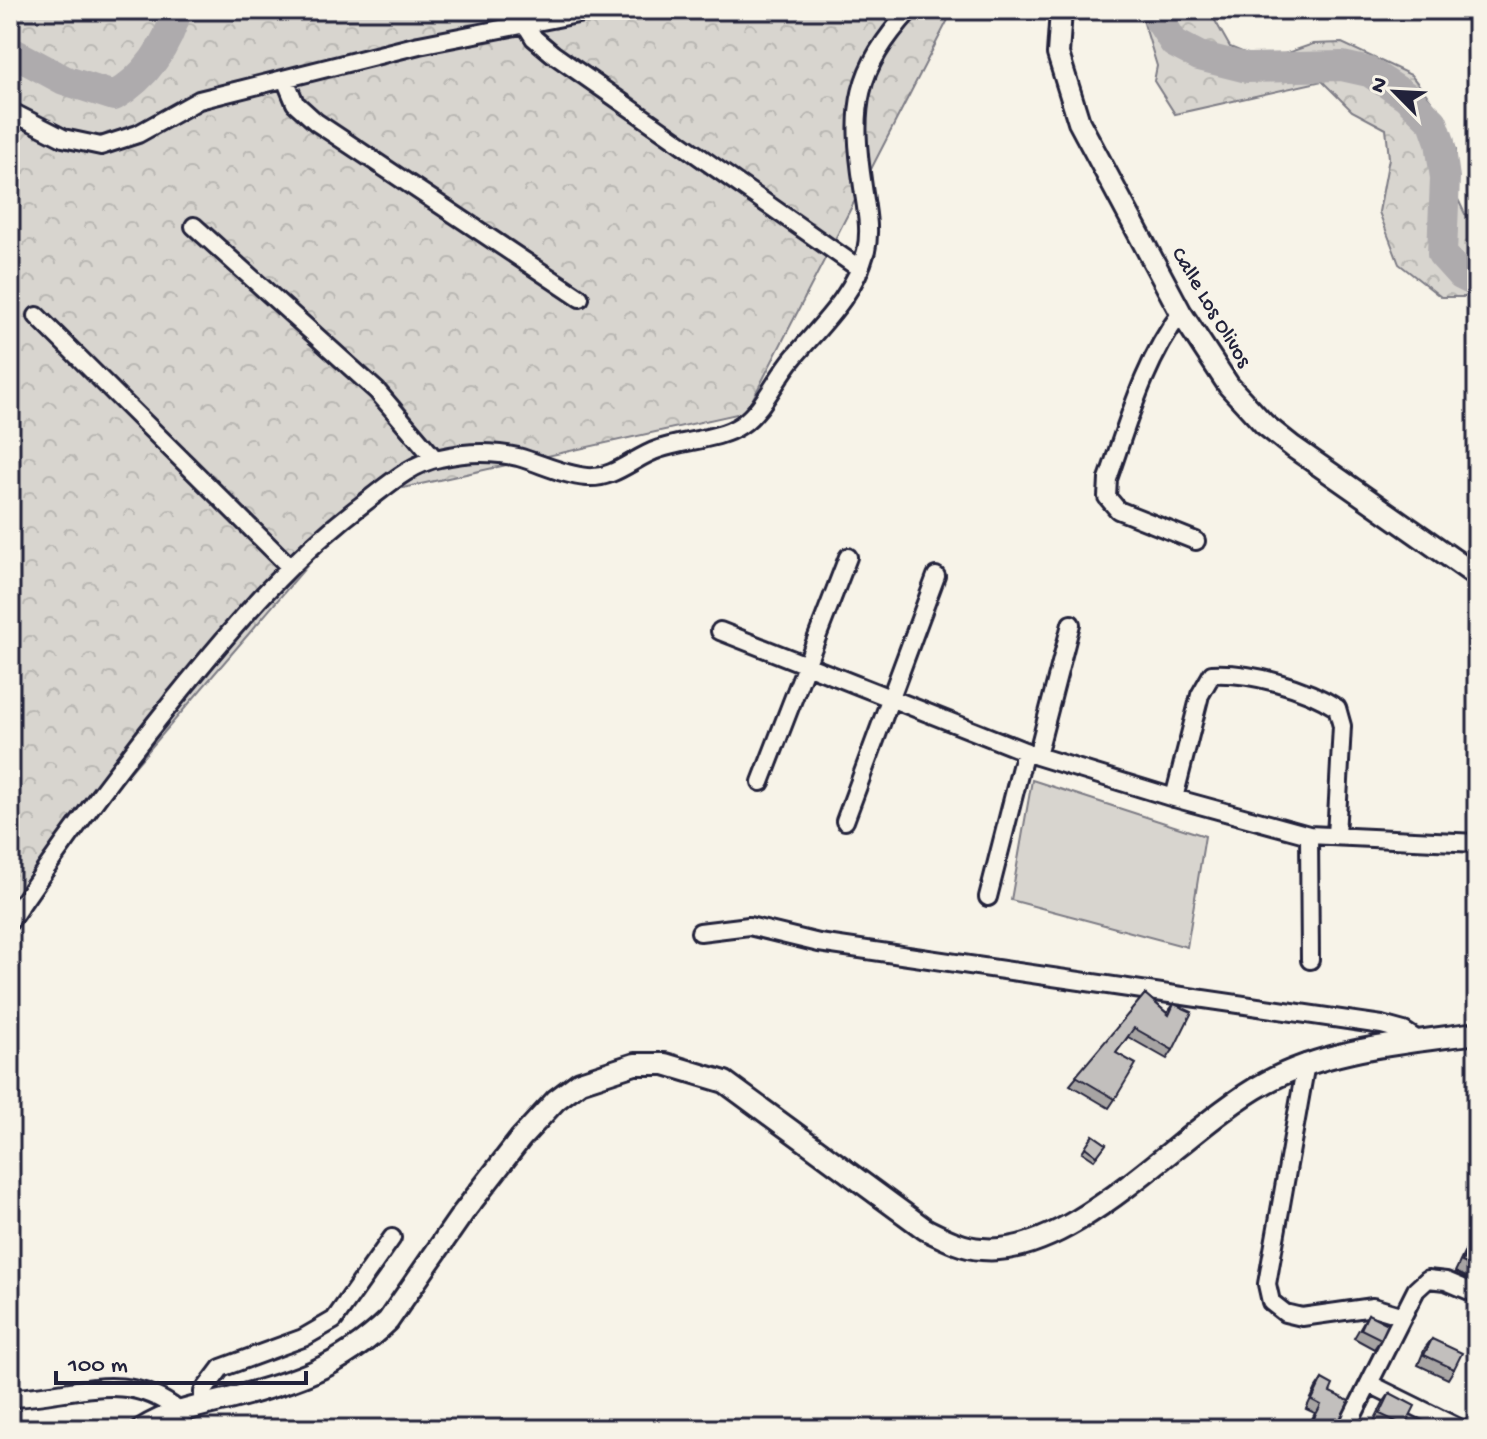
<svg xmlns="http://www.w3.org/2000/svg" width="1487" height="1439" font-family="'Gochi Hand',sans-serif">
  <defs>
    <pattern id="forest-crowns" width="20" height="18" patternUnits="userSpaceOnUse" patternTransform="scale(2)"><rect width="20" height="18" fill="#d8d5cf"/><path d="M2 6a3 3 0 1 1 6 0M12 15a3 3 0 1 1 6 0" fill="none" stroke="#b9b7b3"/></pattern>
  </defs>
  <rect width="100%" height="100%" fill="#f7f3e8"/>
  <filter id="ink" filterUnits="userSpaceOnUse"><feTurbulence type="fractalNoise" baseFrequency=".0125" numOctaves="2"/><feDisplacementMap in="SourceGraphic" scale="16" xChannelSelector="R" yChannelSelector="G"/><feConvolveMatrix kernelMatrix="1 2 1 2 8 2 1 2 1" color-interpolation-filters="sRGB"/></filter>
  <g filter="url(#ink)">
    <path fill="url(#forest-crowns)" stroke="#7d7c85" stroke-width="2" d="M 10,10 L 953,10 L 746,412 L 367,496 L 10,912 Z
      M 1140,10 L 1209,10 L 1230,47 L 1264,61 L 1313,44 L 1342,43 L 1411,75 L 1438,109 L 1456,149 L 1455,193 L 1465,214 L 1477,219 L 1477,297 L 1441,297 L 1399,264 L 1379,212 L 1389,158 L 1386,129 L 1352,111 L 1322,81 L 1175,114 L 1154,81 L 1157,66 Z"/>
    <path fill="#d8d5cf" stroke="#7d7c85" stroke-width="2" d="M 1032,780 L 1205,836 L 1187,947 L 1011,900 Z"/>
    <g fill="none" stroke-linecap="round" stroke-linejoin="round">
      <path stroke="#aeabad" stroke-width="30" d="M 1153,10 L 1174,43 L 1199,56 L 1247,68 L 1342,66 L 1369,72 L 1406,96 L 1433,122 L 1440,142 L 1445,178 L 1442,254 L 1461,275 L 1477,283
        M 10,51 L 64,80 L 114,96 C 145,78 168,46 177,10"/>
      <defs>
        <path id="minor" d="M 524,22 L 534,38 L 553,54 L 860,269
          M 285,79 L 295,103 L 316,122 L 580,298
          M 10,111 L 63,138 L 101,146 L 138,134 L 199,100 L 419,45 L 598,10
          M 194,226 L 377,391 L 434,458
          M 1181,313 C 1144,362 1128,422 1108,479 L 1107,497 L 1118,510 L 1196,541
          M 37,316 L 289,566
          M 720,631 L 1037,756 L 1174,798 L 1309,835 L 1477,843
          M 1037,756 L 1071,624
          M 761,782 L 848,557
          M 1174,798 L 1200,695 L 1212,674 C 1250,672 1305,687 1337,708 L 1342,726 L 1336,836
          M 845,821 L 936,576
          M 1309,835 L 1310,960
          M 988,897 L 1025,751
          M 10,921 C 61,845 115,773 172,702 C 235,624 291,557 372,497 C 391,482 415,462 440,458 C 465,452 492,451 518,457 C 540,463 563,475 587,477 C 615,479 634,457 659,449 C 684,440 719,440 741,425 C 764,409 776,378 794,357 C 822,324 854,295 866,251 C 871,230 866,208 863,187 C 851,107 855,71 910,10
          M 700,932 L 749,926 L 819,943 L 1382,1025 L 1404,1031 L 1419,1041
          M 1306,1063 L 1267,1284 L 1271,1302 L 1285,1313 L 1302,1317 L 1373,1307 L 1403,1316
          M 1370,1384 L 1461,1429
          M 10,1398 C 73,1397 124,1367 179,1411
          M 203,1405 L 203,1392 L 221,1368 L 303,1338 L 334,1320 L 392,1238
          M 1346,1429 L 1416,1290 L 1428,1279 L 1446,1281 L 1477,1294"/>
        <path id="tertiary" d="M 1061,10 L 1058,54 L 1079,122 L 1181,313 L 1229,386 L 1264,424 L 1293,447 L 1477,576
          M 142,1429 C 169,1412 199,1406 229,1399 C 294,1382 339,1368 388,1321 L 463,1213 L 521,1138 L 556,1100 L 580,1082 L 635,1064 L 665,1064 L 725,1082 L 925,1229 C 943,1238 962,1248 982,1249 C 1075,1258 1185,1126 1265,1083 C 1329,1048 1406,1043 1477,1033"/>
      </defs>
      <use href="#minor" stroke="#22223b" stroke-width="22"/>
      <use href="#tertiary" stroke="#22223b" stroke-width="26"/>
      <use href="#minor" stroke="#f7f3e8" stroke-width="16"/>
      <use href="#tertiary" stroke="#f7f3e8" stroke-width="20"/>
    </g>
    <path fill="#a7a4a3" stroke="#22223b" stroke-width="2" d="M 1145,994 L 1167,1013 L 1174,1004 L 1173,1050 L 1167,1059 L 1128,1037 L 1116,1053 L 1115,1099 L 1109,1108 L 1070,1085 Z
      M 1093,1135 L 1106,1144 L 1094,1160 L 1082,1152 Z
      M 1471,1242 L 1477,1244 L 1477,1274 L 1473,1280 L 1455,1272 L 1465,1251 Z
      M 1368,1314 L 1381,1339 L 1374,1349 L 1354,1338 Z
      M 1432,1339 L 1454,1369 L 1448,1379 L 1418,1365 L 1425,1348 Z
      M 1322,1379 L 1330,1392 L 1335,1429 L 1307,1429 L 1315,1413 L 1306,1409 L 1316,1388 Z
      M 1390,1393 L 1405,1426 L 1403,1429 L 1385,1429 L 1373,1423 L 1383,1403 Z"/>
    <path fill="#c2bfbd" stroke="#22223b" stroke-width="2" d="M 1145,994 L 1169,1015 L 1174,1004 L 1192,1012 L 1173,1050 L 1134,1028 L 1116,1053 L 1136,1064 L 1115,1099 L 1076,1076 Z
      M 1093,1135 L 1106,1144 L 1097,1156 L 1085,1147 Z
      M 1471,1242 L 1477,1244 L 1477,1269 L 1462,1262 Z
      M 1368,1314 L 1388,1324 L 1381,1339 L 1361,1329 Z
      M 1432,1339 L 1462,1353 L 1454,1369 L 1424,1355 Z
      M 1322,1379 L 1333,1385 L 1330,1392 L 1349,1401 L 1335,1429 L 1315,1429 L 1315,1426 L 1311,1424 L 1321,1405 L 1312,1400 Z
      M 1390,1393 L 1415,1406 L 1405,1426 L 1380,1414 Z"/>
  </g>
  <g text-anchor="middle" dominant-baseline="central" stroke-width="8" stroke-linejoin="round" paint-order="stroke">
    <g font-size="22" fill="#22223b" stroke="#f7f3e8">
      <text transform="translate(1210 308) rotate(59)">Calle Los Olivos</text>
    </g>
  </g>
  <rect width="1487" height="1439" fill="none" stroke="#f7f3e8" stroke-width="40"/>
  <rect x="20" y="20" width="1447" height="1399" fill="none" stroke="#22223b" stroke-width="3" filter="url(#ink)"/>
  <g transform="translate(1395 92) rotate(294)" stroke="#f7f3e8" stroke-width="6" paint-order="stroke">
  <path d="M0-6L14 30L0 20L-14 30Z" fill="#22223b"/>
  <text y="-12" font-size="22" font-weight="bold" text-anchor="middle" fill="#22223b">N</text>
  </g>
  <path d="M56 1371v12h250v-12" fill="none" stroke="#22223b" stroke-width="4"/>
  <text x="68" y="1371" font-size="24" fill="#22223b" stroke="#f7f3e8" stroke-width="6" paint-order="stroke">100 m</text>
</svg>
